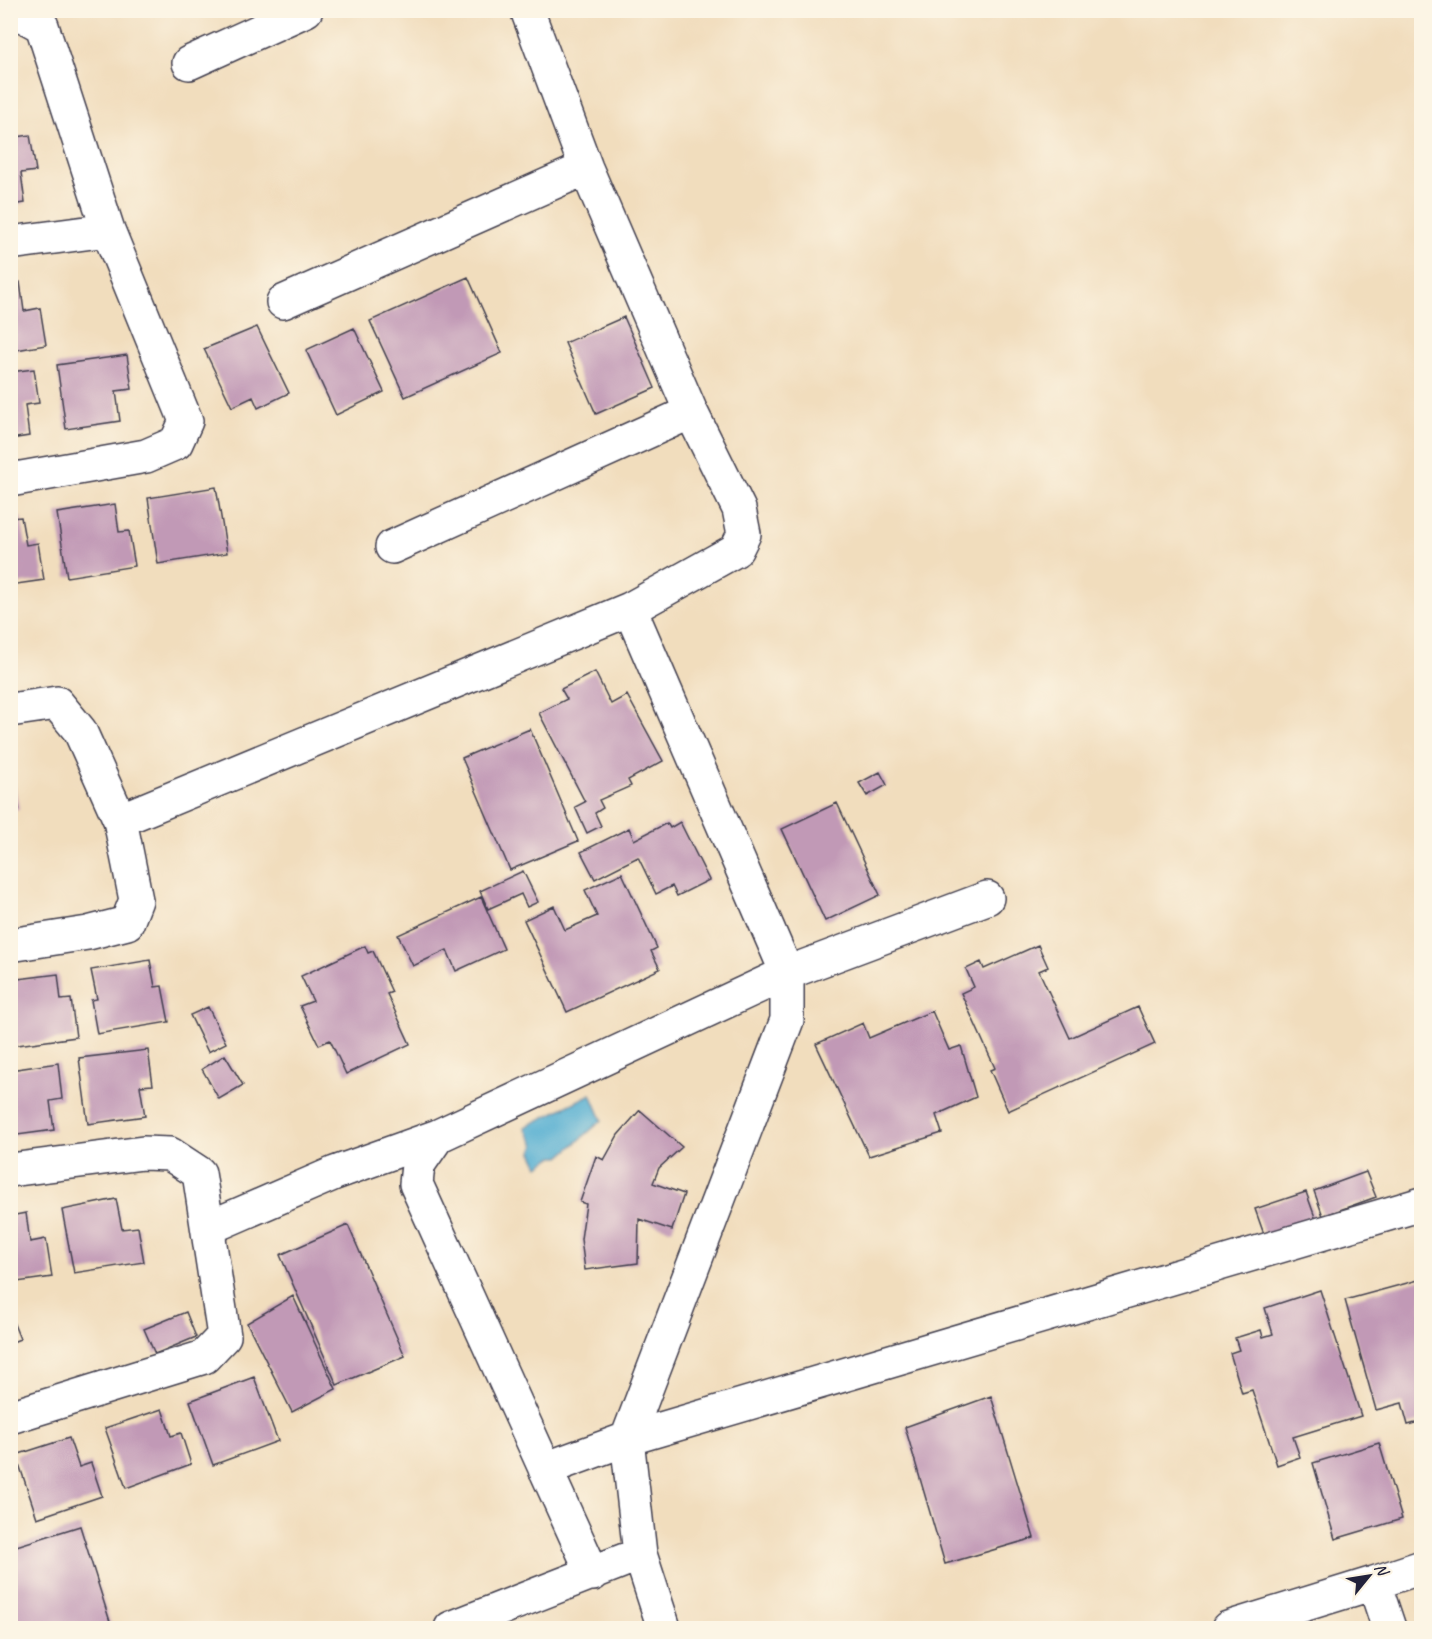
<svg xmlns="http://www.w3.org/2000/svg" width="1432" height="1639" font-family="Caveat,sans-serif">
  <rect width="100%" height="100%" fill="#fcf5e5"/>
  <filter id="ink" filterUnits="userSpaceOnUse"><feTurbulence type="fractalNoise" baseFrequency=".0167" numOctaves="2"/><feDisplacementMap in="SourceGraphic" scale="12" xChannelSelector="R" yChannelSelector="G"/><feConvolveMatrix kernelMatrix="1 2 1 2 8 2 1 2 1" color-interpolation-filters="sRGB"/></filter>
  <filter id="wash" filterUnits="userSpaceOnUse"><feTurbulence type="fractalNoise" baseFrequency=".008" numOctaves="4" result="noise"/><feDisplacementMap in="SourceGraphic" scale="24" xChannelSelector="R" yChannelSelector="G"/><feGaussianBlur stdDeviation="1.35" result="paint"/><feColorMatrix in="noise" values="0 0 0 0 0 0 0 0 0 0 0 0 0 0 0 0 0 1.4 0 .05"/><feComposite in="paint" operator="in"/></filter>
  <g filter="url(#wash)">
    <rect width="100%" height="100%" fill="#f1ddbd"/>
    <path fill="#55afd2" stroke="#3c6886" stroke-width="1.5" d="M 591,1094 L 602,1120 L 560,1157 L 552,1157 L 539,1166 L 532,1152 L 535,1145 L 525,1127 Z"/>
    <g id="blocks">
      <path fill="#c199b6" d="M 30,135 L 36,171 L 21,173 L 25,203 L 10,205 L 10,138 Z
        M 468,277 L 502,353 L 405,397 L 370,321 Z
        M 20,282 L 24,311 L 40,308 L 46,345 L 10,351 L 10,283 Z
        M 624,317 L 655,388 L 596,414 L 565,343 Z
        M 257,327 L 289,393 L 258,408 L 253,397 L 232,407 L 204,349 Z
        M 354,328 L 384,392 L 336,415 L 306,350 Z
        M 127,355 L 132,389 L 116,391 L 120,421 L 66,429 L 57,365 Z
        M 34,369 L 39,403 L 25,405 L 29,436 L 10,439 L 10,372 Z
        M 216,487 L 227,553 L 158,564 L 148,498 Z
        M 115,504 L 119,532 L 129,531 L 135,566 L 67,577 L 57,513 Z
        M 21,517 L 26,545 L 38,543 L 44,580 L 10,585 L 10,518 Z
        M 595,672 L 611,704 L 627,695 L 663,761 L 628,780 L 631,786 L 599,800 L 603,808 L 595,813 L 601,826 L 587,833 L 575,807 L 585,802 L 539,713 L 567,699 L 561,689 Z
        M 530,729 L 578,841 L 510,870 L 462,758 Z
        M 880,772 L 887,785 L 867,796 L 859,783 Z
        M 10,776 L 13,776 L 19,809 L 10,810 Z
        M 837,803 L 880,895 L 825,921 L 782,829 Z
        M 680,822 L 709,880 L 677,896 L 672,886 L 656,894 L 638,857 L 595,879 L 581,852 L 629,828 L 634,840 L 667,823 L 670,828 Z
        M 523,871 L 538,902 L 527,907 L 521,894 L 488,909 L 480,891 Z
        M 622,873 L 657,948 L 651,951 L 660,969 L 567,1012 L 524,920 L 554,906 L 565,930 L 597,916 L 585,890 Z
        M 481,897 L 504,949 L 456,971 L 447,950 L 413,966 L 398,935 Z
        M 1038,945 L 1048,967 L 1039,971 L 1070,1038 L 1138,1007 L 1155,1044 L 1008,1111 L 990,1070 L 995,1068 L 961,993 L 974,987 L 966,969 L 981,962 L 984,969 Z
        M 365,946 L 368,953 L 373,951 L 392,992 L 387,994 L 410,1044 L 346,1074 L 330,1040 L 319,1045 L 300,1006 L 313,1001 L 301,976 Z
        M 150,960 L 155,987 L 162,986 L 169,1022 L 97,1034 L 91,1000 L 97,999 L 91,970 Z
        M 58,974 L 61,1000 L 71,999 L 76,1037 L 10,1046 L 10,980 Z
        M 208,1007 L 226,1043 L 208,1052 L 190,1015 Z
        M 932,1011 L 949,1050 L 961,1046 L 976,1097 L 936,1115 L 942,1133 L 869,1156 L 816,1044 L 863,1023 L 869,1038 Z
        M 148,1050 L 153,1085 L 140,1086 L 145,1116 L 88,1124 L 79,1058 Z
        M 225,1055 L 243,1085 L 219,1099 L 202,1069 Z
        M 58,1063 L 62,1099 L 50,1101 L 54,1130 L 10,1136 L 10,1070 Z
        M 640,1110 L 682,1147 L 659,1168 L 653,1183 L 684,1194 L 672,1230 L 639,1219 L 638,1263 L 585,1270 L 581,1239 L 586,1204 L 580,1202 L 596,1156 L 604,1160 L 618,1135 Z
        M 1366,1172 L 1376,1197 L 1323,1216 L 1314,1191 Z
        M 1306,1192 L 1316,1220 L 1265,1237 L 1255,1209 Z
        M 116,1199 L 122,1229 L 138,1227 L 144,1262 L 74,1273 L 62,1210 Z
        M 26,1213 L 30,1242 L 46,1239 L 52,1277 L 10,1283 L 10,1216 Z
        M 348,1225 L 405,1356 L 337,1385 L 280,1255 Z
        M 1422,1279 L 1422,1421 L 1408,1425 L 1402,1403 L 1376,1410 L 1345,1300 Z
        M 1320,1290 L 1361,1416 L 1293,1437 L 1300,1457 L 1277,1465 L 1252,1390 L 1242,1393 L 1230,1353 L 1239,1350 L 1235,1338 L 1261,1330 L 1263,1337 L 1273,1334 L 1265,1308 Z
        M 293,1296 L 336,1389 L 292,1412 L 247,1323 Z
        M 186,1312 L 196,1337 L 155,1354 L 144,1329 Z
        M 10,1314 L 20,1339 L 10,1343 Z
        M 254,1377 L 278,1441 L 213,1465 L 190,1401 Z
        M 991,1396 L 1034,1538 L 945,1564 L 905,1427 Z
        M 162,1409 L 171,1436 L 181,1433 L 191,1464 L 126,1488 L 105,1428 Z
        M 69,1438 L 79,1467 L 91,1463 L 102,1496 L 37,1518 L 16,1455 Z
        M 1379,1443 L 1402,1519 L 1335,1539 L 1313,1463 Z
        M 80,1526 L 112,1628 L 10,1628 L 10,1548 Z"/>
    </g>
  </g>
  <g filter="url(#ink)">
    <use href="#blocks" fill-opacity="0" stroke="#413e4e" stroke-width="1.5"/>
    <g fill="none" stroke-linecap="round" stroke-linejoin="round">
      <defs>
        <path id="minor" d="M 527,10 L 586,168 L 691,412 L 739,509 L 744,534 L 736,550 L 630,609 L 787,973 L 787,1020 L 627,1439 L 640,1554 L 664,1628
          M 10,11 L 17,12 L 42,26 L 108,230 L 10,243
          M 189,63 L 306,10
          M 283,302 L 586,168
          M 10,480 L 146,456 L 176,443 L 186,421 L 108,230
          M 392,547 L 691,412
          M 10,710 L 57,703 L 80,731 L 120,820 L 630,609
          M 10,945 L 88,933 L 127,923 L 136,900 L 120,820
          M 10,1170 L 143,1153 L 170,1154 L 199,1173 L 224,1336 L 204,1357 L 10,1417
          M 208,1228 L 335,1173 L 438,1136
          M 545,1469 L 627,1439 L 1422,1204
          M 593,1574 L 416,1184 L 418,1165 L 438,1136 L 787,973 L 987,898
          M 1374,1583 L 1422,1567
          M 451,1628 L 640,1554
          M 1228,1628 L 1374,1583 L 1389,1628"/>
      </defs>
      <use href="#minor" stroke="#413e4e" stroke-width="36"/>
      <use href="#minor" stroke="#fff" stroke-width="33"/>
    </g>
  </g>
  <rect width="1432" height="1639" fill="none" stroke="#fcf5e5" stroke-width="36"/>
  <g transform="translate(1369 1576) rotate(60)" stroke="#fcf5e5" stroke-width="4.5" paint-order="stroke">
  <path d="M0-4.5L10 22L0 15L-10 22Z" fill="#22223b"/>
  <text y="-9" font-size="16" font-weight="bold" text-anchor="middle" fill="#22223b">N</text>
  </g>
</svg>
